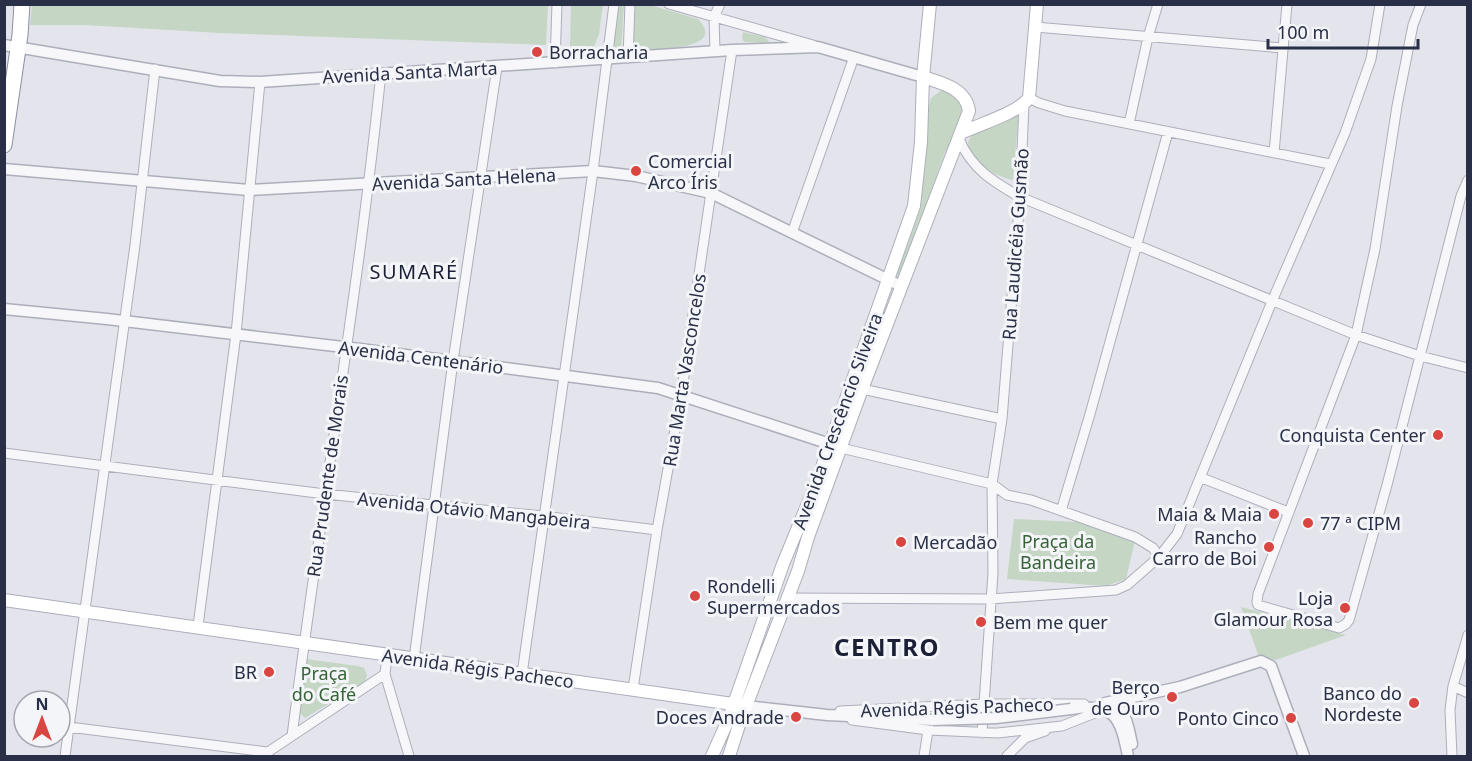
<svg xmlns="http://www.w3.org/2000/svg" width="1472" height="761" font-family="'Noto Sans',sans-serif">
  <rect width="100%" height="100%" fill="#e4e5ec"/>
  <path fill="#c5d7c4" d="M 32,5 L 548,4 L 548,5 L 546,45 L 219,33 L 85,25 L 30,25 Z
    M 571,5 L 603,5 L 599,34 L 594,47 L 579,51 L 570,47 Z
    M 617,5 L 624,5 L 621,50 L 618,51 L 613,49 Z
    M 635,5 L 650,5 L 698,19 C 730,52 648,49 633,50 Z
    M 743,32 L 765,37 L 769,41 L 766,43 L 744,42 L 742,38 Z
    M 943,89 L 963,100 L 963,114 L 959,133 L 945,152 L 900,276 L 896,275 L 896,265 L 906,250 L 921,207 L 929,106 L 931,98 Z
    M 1019,111 L 1013,180 C 995,176 969,163 968,142 L 975,130 Z
    M 1014,519 L 1081,522 L 1135,541 L 1126,579 L 1106,586 L 1007,579 Z
    M 1241,607 L 1346,635 L 1276,660 L 1259,657 Z
    M 306,659 L 358,666 L 364,668 L 367,675 L 365,682 L 305,718 L 300,713 Z"/>
  <g fill="none" stroke-linecap="round" stroke-linejoin="round">
    <defs>
      <path id="minor" d="M 669,4 L 813,45
        M 1421,4 L 1413,25 L 1397,106 L 1375,249 L 1356,335 L 1258,594 L 1257,602 L 1258,605 L 1339,628 L 1346,624 L 1349,620 L 1387,485 L 1461,196 L 1468,180
        M 1035,27 L 1283,48
        M 715,51 L 714,17 L 720,4
        M 628,58 L 630,4
        M 555,63 L 557,4
        M 1029,98 L 1039,103 L 1065,111 L 1330,164
        M 1129,124 L 1148,37 L 1158,4
        M 959,139 C 972,169 992,181 1020,197 L 1356,335 L 1420,356 L 1468,368
        M 1274,153 L 1287,4
        M 792,233 L 854,57
        M 862,389 L 1002,419
        M 841,448 L 992,484 L 1007,495 L 1031,500 L 1135,537 L 1153,548 L 1159,557
        M 4,453 L 325,494 L 543,516 L 657,530
        M 1202,478 L 1288,512
        M 1061,511 L 1090,414 L 1168,132
        M 788,598 L 990,599 L 1116,590 L 1127,585 L 1159,557 L 1177,534 L 1273,299 L 1345,133 L 1371,59 L 1380,4
        M 198,626 L 236,334 L 260,82
        M 387,656 L 385,674 L 409,756
        M 414,659 L 453,361 L 497,67
        M 522,674 L 593,171 L 614,4
        M 1453,686 L 1468,693
        M 633,689 L 657,530 L 681,396 L 732,50
        M 840,711 L 984,704 L 1084,704
        M 852,720 L 928,730 L 998,733 L 1062,726 L 1105,709
        M 69,727 L 267,752
        M 982,733 L 993,573 L 992,484 L 1002,419 L 1020,197 L 1024,104
        M 292,736 C 320,515 358,295 381,73
        M 65,756 L 135,245 L 155,69
        M 262,756 L 385,674
        M 924,756 L 928,730
        M 1007,756 L 1025,738 L 1045,731
        M 1452,756 L 1450,710 L 1453,686 L 1468,635"/>
      <path id="tertiary" d="M 4,45 L 220,81 L 260,82 L 732,50 L 818,47 L 923,77
        M 4,169 L 249,190 L 593,171 L 636,176 L 711,193 L 901,286
        M 4,309 L 107,319 L 360,349 L 658,388 L 830,444
        M 1105,703 L 1180,687 L 1261,661 L 1271,666 L 1304,756
        M 1106,703 C 1127,706 1128,727 1132,744
        M 746,706 L 827,715 L 933,720
        M 1071,709 C 1115,703 1120,716 1128,756"/>
      <path id="secondary" d="M 961,133 C 980,124 1018,113 1029,98 L 1037,4
        M 4,600 L 740,705
        M 712,756 L 729,718 L 783,564 L 816,484 L 914,206 L 921,142 L 923,77 L 930,4
        M 729,756 L 741,719 L 798,571 L 808,537 L 862,389 L 969,111 C 966,88 941,83 923,77"/>
      <path id="trunk" d="M 4,145 L 20,35 L 22,4"/>
    </defs>
    <use href="#minor" stroke="#acaeba" stroke-width="11"/>
    <use href="#tertiary" stroke="#acaeba" stroke-width="13"/>
    <use href="#secondary" stroke="#acaeba" stroke-width="14"/>
    <use href="#trunk" stroke="#8a8fa4" stroke-width="17"/>
    <use href="#minor" stroke="#f7f7fa" stroke-width="9"/>
    <use href="#tertiary" stroke="#f7f7fa" stroke-width="10"/>
    <use href="#secondary" stroke="#fff" stroke-width="12"/>
    <use href="#trunk" stroke="#fff" stroke-width="15"/>
    <defs>
      <path id="tertiary-bridge" d="M 933,720 L 996,718 L 1071,709"/>
    </defs>
    <use href="#tertiary-bridge" stroke="#acaeba" stroke-width="13" stroke-linecap="butt"/>
    <use href="#tertiary-bridge" stroke="#f7f7fa" stroke-width="10"/>
  </g>
  <g fill="#d94541" stroke="#f4f5f9" stroke-width="2">
    <circle cx="537" cy="52" r="6"/>
    <circle cx="636" cy="171" r="6"/>
    <circle cx="1438" cy="435" r="6"/>
    <circle cx="1274" cy="514" r="6"/>
    <circle cx="1308" cy="523" r="6"/>
    <circle cx="901" cy="542" r="6"/>
    <circle cx="1269" cy="547" r="6"/>
    <circle cx="695" cy="596" r="6"/>
    <circle cx="1345" cy="608" r="6"/>
    <circle cx="981" cy="622" r="6"/>
    <circle cx="269" cy="672" r="6"/>
    <circle cx="1172" cy="697" r="6"/>
    <circle cx="1414" cy="703" r="6"/>
    <circle cx="796" cy="717" r="6"/>
    <circle cx="1291" cy="718" r="6"/>
  </g>
  <g text-anchor="middle" dominant-baseline="central" stroke-width="6" stroke-linejoin="round" paint-order="stroke">
    <g font-size="18" fill="#292f46" stroke="#f4f5f9" text-anchor="end">
      <text x="549" y="52" text-anchor="start">Borracharia</text>
      <text x="648" y="161" text-anchor="start">Comercial<tspan x="648" dy="21">Arco Íris</tspan></text>
      <text x="1426" y="435">Conquista Center</text>
      <text x="1262" y="514">Maia &amp; Maia</text>
      <text x="1320" y="523" text-anchor="start">77 ª CIPM</text>
      <text x="1257" y="537">Rancho<tspan x="1257" dy="21">Carro de Boi</tspan></text>
      <text x="913" y="542" text-anchor="start">Mercadão</text>
      <text x="707" y="586" text-anchor="start">Rondelli<tspan x="707" dy="21">Supermercados</tspan></text>
      <text x="1333" y="598">Loja<tspan x="1333" dy="21">Glamour Rosa</tspan></text>
      <text x="993" y="622" text-anchor="start">Bem me quer</text>
      <text x="257" y="672">BR</text>
      <text x="1160" y="687">Berço<tspan x="1160" dy="21">de Ouro</tspan></text>
      <text x="1402" y="693">Banco do<tspan x="1402" dy="21">Nordeste</tspan></text>
      <text x="784" y="717">Doces Andrade</text>
      <text x="1279" y="718">Ponto Cinco</text>
    </g>
    <g font-size="18" fill="#292f46" stroke="#f4f5f9">
      <text transform="translate(410 72) rotate(-3)">Avenida Santa Marta</text>
      <text transform="translate(464 179) rotate(-3)">Avenida Santa Helena</text>
      <text transform="translate(1015 244) rotate(-86)">Rua Laudicéia Gusmão</text>
      <text transform="translate(421 357) rotate(7)">Avenida Centenário</text>
      <text transform="translate(684 370) rotate(-81)">Rua Marta Vasconcelos</text>
      <text transform="translate(837 421) rotate(-70)">Avenida Crescêncio Silveira</text>
      <text transform="translate(327 476) rotate(-82)">Rua Prudente de Morais</text>
      <text transform="translate(474 510) rotate(6)">Avenida Otávio Mangabeira</text>
      <text transform="translate(478 668) rotate(8)">Avenida Régis Pacheco</text>
      <text transform="translate(957 707) rotate(-2)">Avenida Régis Pacheco</text>
    </g>
    <g font-size="18" fill="#366336" stroke="#f4f5f9">
      <text x="1058" y="541">Praça da<tspan x="1058" dy="21">Bandeira</tspan></text>
      <text x="324" y="673">Praça<tspan x="324" dy="21">do Café</tspan></text>
    </g>
    <g font-size="20" letter-spacing="1.5" fill="#1c2037" stroke="#f4f5f9">
      <text x="414" y="271">SUMARÉ</text>
    </g>
    <g font-size="24" font-weight="bold" letter-spacing="1.5" fill="#1c2037" stroke="#f4f5f9">
      <text x="887" y="646">CENTRO</text>
    </g>
  </g>
  <rect width="1472" height="761" fill="none" stroke="#292f46" stroke-width="12"/>
  <g transform="translate(42 719)"><circle r="28" fill="#f4f5f9" stroke="#a3a6b1" stroke-width="1.5"/>
  <path d="M0-4.5L10 22L0 15L-10 22Z" fill="#d94541"/>
  <text y="-9" font-size="16" font-weight="bold" text-anchor="middle" fill="#292f46">N</text>
  </g>
  <path d="M1268 39v9h150v-9" fill="none" stroke="#292f46" stroke-width="3"/>
  <text x="1277" y="39" font-size="18" fill="#292f46" stroke="#f4f5f9" stroke-width="4.5" paint-order="stroke">100 m</text>
</svg>
